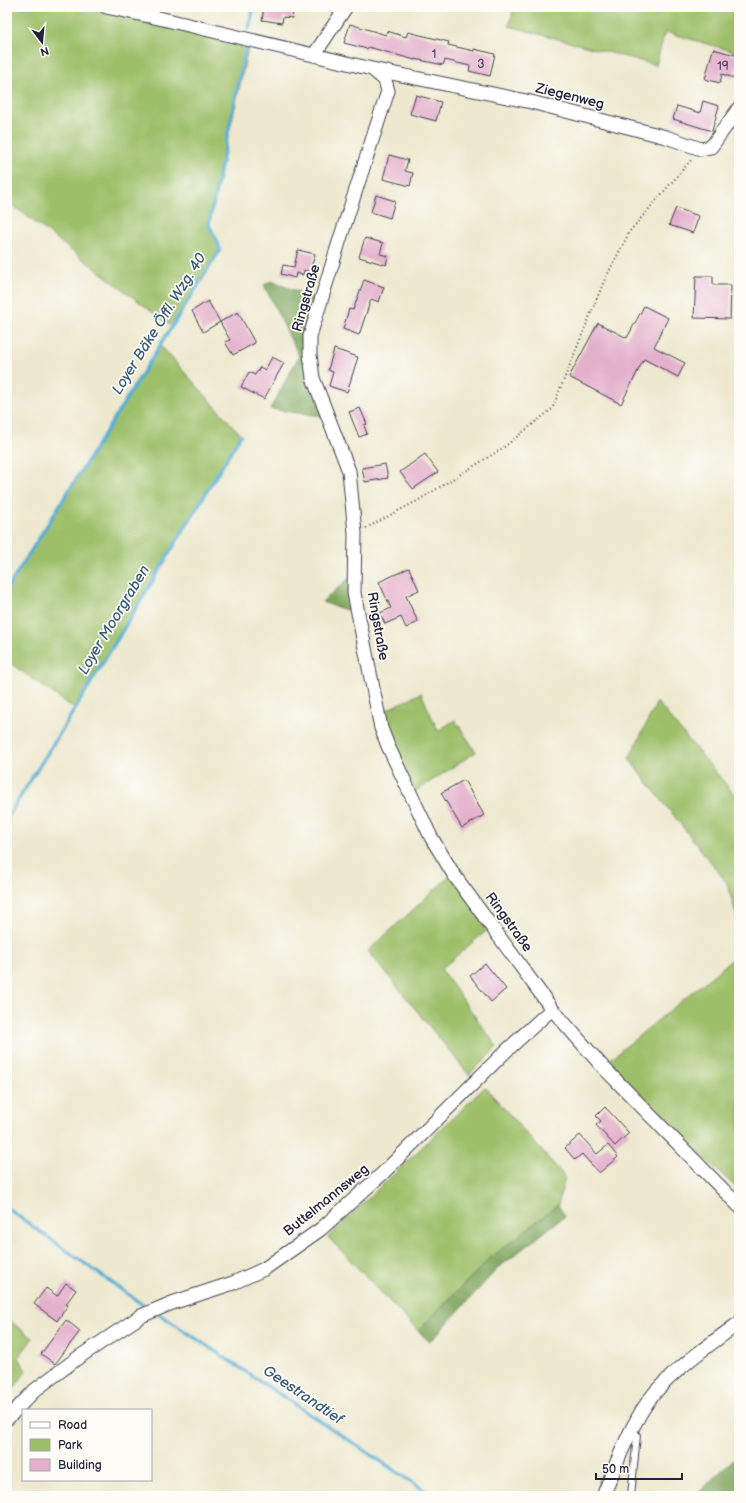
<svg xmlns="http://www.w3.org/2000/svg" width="746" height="1503" font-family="'Balsamiq Sans',sans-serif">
  <rect width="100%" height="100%" fill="#fdfcf7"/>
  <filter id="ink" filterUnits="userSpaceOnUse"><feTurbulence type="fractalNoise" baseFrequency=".025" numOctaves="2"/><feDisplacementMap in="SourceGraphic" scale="8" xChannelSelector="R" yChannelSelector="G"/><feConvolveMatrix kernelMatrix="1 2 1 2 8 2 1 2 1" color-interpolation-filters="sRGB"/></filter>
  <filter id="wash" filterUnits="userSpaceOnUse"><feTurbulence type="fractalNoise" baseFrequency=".012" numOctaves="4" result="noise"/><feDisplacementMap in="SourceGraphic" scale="16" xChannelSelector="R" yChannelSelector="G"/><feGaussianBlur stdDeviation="0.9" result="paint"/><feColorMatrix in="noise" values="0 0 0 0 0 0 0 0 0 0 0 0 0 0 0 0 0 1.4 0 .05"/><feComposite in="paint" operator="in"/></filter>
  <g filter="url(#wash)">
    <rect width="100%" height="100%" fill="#ede8ce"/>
    <path fill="#9dbf69" stroke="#607052" d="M 7,7 L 106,7 L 250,40 L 209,224 C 212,233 219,241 220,250 L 172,327 L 7,201 Z
      M 514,7 L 739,7 L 739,53 L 665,32 L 656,65 L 509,26 Z
      M 160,345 L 241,435 L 75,709 L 7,661 L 7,589 Z
      M 421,693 L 438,731 L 455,720 L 476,752 L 410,795 L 378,714 Z
      M 657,702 L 739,800 L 739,924 L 727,883 L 629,759 Z
      M 453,873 L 492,926 L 441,969 L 497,1047 L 469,1075 L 368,951 Z
      M 739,954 L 739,1190 L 602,1066 Z
      M 485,1087 L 565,1177 L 558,1205 L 488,1260 L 418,1331 L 328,1237 Z
      M 7,1319 L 33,1338 L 19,1357 L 26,1371 L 7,1399 Z"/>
    <path fill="#7ea65d" stroke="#50644c" d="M 271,281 L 322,301 L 310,336 L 328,417 L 270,409 L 299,356 L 264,285 Z
      M 355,573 L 358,614 L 322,602 Z
      M 558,1205 L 565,1216 L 498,1268 L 430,1342 L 418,1331 L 488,1260 Z
      M 739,1454 L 739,1496 L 695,1496 Z"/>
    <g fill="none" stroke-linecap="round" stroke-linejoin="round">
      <path stroke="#57aed4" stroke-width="3.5" d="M 249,28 L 254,7
        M 7,589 L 220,250 C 219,241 212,233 209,224 L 246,46
        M 7,818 L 75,709 L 241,435
        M 7,1208 L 143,1305
        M 159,1314 L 433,1496"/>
    </g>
    <g id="blocks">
      <path fill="#e4b1cc" d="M 264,7 L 294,7 L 292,18 L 283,17 L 282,23 L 262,20 Z
        M 350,24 L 386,35 L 387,31 L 406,37 L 408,32 L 449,42 L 448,45 L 474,51 L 474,49 L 495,54 L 490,76 L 469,71 L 470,66 L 445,60 L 443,65 L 415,59 L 415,60 L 368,47 L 367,49 L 344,43 Z
        M 713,49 L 739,56 L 734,78 L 722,74 L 720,83 L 705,79 Z
        M 416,95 L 441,102 L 436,121 L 410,114 Z
        M 703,101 L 719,106 L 712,131 L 673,119 L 677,106 L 700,113 Z
        M 389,155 L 408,160 L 405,171 L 413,173 L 410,186 L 383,179 Z
        M 376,195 L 395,201 L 390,218 L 371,212 Z
        M 676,208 L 699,216 L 693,233 L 669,225 Z
        M 365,238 L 383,243 L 380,254 L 388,256 L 386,265 L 359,257 Z
        M 298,250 L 315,254 L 310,272 L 304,270 L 303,275 L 296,273 L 295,278 L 281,274 L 283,265 L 294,267 Z
        M 696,276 L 713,276 L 713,285 L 731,285 L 730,319 L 694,318 Z
        M 364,280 L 384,287 L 379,302 L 371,299 L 359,335 L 343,329 L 349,309 L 353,310 Z
        M 208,301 L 220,322 L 203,332 L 192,311 Z
        M 644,306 L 668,318 L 654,347 L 685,363 L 678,377 L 644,359 L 621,404 L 569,377 L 598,323 L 627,338 Z
        M 238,312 L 255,343 L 233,355 L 225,342 L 230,340 L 220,322 Z
        M 334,349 L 358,357 L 347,392 L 329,386 L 333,372 L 328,370 Z
        M 272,357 L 284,363 L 264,399 L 241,387 L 249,372 L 255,375 L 260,367 L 265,370 Z
        M 360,408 L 367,424 L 364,425 L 367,434 L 359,437 L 349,412 Z
        M 425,454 L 438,472 L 413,489 L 400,472 Z
        M 385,464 L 388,478 L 365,482 L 362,468 Z
        M 409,568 L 419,590 L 406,596 L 418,622 L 406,628 L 401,617 L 385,624 L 380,613 L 391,608 L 379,582 Z
        M 464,780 L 484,815 L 462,828 L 441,793 Z
        M 485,963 L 506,989 L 491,1002 L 470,976 Z
        M 605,1107 L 629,1133 L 615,1146 L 596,1125 L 601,1121 L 596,1116 Z
        M 580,1135 L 597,1154 L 608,1145 L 618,1157 L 599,1173 L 582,1154 L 575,1160 L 565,1148 Z
        M 66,1283 L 76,1290 L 66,1304 L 68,1305 L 57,1321 L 34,1304 L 46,1288 L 57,1296 Z
        M 66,1320 L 80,1331 L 55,1364 L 41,1354 Z"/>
    </g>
  </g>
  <g filter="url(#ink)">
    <use href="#blocks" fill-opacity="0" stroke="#404051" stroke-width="1"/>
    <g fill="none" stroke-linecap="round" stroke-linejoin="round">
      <defs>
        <path id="lane" d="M 631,1496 L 637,1435 L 632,1430"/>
        <path id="street" d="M 106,7 L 163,19 L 372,69 L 531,102 L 666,137 L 701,149 L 711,147 L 739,108
          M 314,55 L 346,7
          M 372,69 L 385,80 L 388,91 L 340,239 L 310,336 L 310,355 L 313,378 L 349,471 L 355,533 L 354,593 L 381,728 L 388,746 L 431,837 L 454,875 L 552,1009 L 602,1066 L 739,1206
          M 7,1419 L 35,1390 L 79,1357 L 141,1316 L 172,1303 L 233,1283 L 264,1269 L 321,1229 L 382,1174 L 506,1051 L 552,1009
          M 603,1496 C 618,1461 635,1410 663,1384 C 686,1361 713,1342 739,1323"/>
      </defs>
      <use href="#lane" stroke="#404051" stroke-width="8"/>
      <use href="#street" stroke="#404051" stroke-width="15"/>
      <path stroke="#404051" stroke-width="2" stroke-dasharray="1 3" stroke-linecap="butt" d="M 366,528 L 419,500 L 503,448 L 552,409 L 604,281 L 630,231 L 692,159"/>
      <use href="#lane" stroke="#fff" stroke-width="6"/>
      <use href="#street" stroke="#fff" stroke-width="13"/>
    </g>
  </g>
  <g text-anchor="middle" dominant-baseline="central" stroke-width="3.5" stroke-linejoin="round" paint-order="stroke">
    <g font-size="12" fill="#52465f">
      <text x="434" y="54">1</text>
      <text x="481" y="64">3</text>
      <text x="723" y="66">19</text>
    </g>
    <g font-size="14" fill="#22223b" stroke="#fdfcf7">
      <text transform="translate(570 96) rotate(14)">Ziegenweg</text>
      <text transform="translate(306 298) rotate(-74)">Ringstraße</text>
      <text transform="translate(378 626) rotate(80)">Ringstraße</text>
      <text transform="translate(509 922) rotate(54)">Ringstraße</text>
      <text transform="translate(326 1200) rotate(-39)">Buttelmannsweg</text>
    </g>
    <g font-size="15" font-style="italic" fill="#375a78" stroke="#fdfcf7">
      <text transform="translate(159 324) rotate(-58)">Loyer Bäke Öffl. Wzg. 40</text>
      <text transform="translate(114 620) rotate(-59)">Loyer Moorgraben</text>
      <text transform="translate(303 1395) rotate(34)">Geestrandtief</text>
    </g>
  </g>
  <rect width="746" height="1503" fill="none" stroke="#fdfcf7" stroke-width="24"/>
  <rect x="22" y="1409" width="130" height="72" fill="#fdfcf7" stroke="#a5a5ac"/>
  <rect x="30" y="1422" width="20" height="6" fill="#ffffff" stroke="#a5a5ac"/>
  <text x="58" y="1429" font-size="12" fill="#22223b">Road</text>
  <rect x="30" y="1439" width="20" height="12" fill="#9dbf69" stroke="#a5a5ac"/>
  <text x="58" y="1449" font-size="12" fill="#22223b">Park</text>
  <rect x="30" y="1459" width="20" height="12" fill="#e4b1cc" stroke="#a5a5ac"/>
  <text x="58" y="1469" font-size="12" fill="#22223b">Building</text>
  <g transform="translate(42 42) rotate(164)" stroke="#fdfcf7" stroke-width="3" paint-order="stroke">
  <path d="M0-3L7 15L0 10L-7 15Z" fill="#22223b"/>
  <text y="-6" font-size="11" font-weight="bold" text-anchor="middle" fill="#22223b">N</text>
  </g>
  <path d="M596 1473v6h86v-6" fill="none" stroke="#22223b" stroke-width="2"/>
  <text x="602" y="1473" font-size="12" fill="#22223b" stroke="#fdfcf7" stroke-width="3" paint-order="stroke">50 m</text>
</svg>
